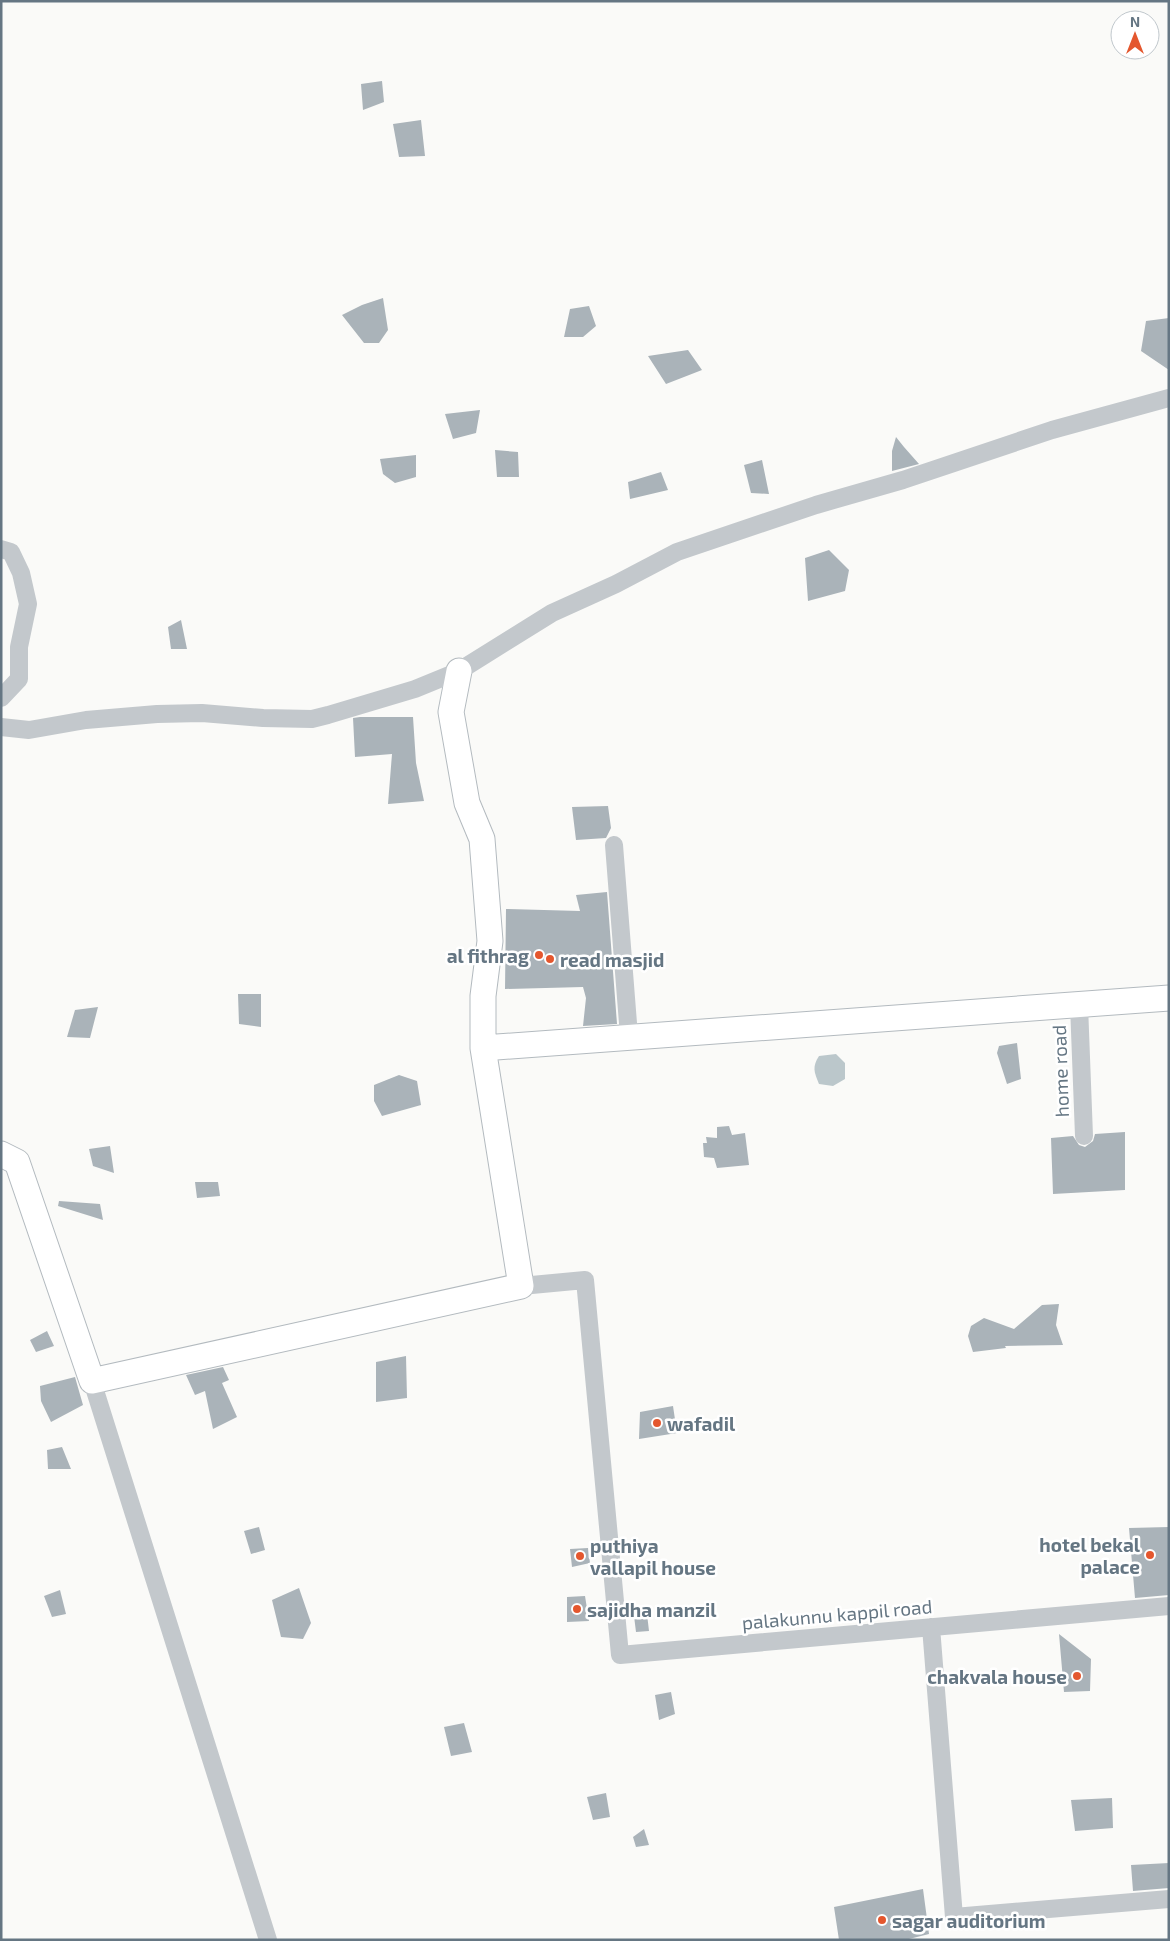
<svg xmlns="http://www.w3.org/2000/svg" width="1170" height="1941" font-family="'Exo 2',sans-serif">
  <rect width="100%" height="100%" fill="#fafaf8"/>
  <path fill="#bbc7cb" d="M 836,1054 L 845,1063 L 845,1079 L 833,1086 L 819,1084 C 814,1072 812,1067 819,1056 Z"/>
  <path fill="#aab3b9" d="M 382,81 L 384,102 L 363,110 L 361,84 Z
    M 421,120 L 425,156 L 399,157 L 393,124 Z
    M 383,298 L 388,330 L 379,343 L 364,343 L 342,315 L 362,305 Z
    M 589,306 L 596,326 L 583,337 L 564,337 L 570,309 Z
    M 1169,318 L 1169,370 L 1141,351 L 1146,321 Z
    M 688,350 L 702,370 L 666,384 L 648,356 Z
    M 480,410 L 476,433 L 453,439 L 445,414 Z
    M 896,437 L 904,447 L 919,464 L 892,471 L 892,451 Z
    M 495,450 L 518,452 L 519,477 L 497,477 Z
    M 416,455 L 416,477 L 395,483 L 383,474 L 380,459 Z
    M 762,460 L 769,494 L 751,493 L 744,465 Z
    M 661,472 L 668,490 L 630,499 L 628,482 Z
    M 829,550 L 849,570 L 845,591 L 808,601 L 805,558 Z
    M 181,620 L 187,649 L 171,649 L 168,627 Z
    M 360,717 L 413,717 L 416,763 L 424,801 L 388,804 L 392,754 L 355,757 L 353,718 Z
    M 608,806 L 611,828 L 606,838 L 576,840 L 572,807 Z
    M 607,892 L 617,1024 L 583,1026 L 586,998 L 583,987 L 505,989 L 506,909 L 580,911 L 576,895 Z
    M 238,994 L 261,994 L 261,1027 L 239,1024 Z
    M 98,1007 L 90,1038 L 67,1037 L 75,1010 Z
    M 1017,1043 L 1021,1079 L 1007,1084 L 997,1053 L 999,1046 Z
    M 399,1075 L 417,1081 L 421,1105 L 382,1116 L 374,1101 L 374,1085 Z
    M 729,1126 L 732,1135 L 745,1133 L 749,1165 L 717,1168 L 714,1158 L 704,1157 L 703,1143 L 707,1143 L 706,1137 L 717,1138 L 717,1127 Z
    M 1125,1132 L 1125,1190 L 1053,1194 L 1051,1138 L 1073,1136 L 1079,1145 L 1085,1147 L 1093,1141 L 1095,1134 Z
    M 110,1146 L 114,1173 L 93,1166 L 89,1149 Z
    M 195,1182 L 218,1182 L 220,1196 L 197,1198 Z
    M 59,1201 L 100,1204 L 103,1220 L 58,1206 Z
    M 1059,1304 L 1056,1325 L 1063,1345 L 1005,1346 L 1006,1348 L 973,1352 L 968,1336 L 971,1326 L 984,1318 L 1014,1329 L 1042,1305 Z
    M 47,1331 L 54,1346 L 36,1352 L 30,1340 Z
    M 406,1356 L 407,1398 L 376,1402 L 376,1362 Z
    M 223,1367 L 229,1380 L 222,1383 L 237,1417 L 213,1429 L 205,1391 L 195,1395 L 186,1375 Z
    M 75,1377 L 83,1405 L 51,1422 L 41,1401 L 40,1386 Z
    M 673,1406 L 677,1433 L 639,1439 L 640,1412 Z
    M 62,1447 L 71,1469 L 48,1469 L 47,1450 Z
    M 259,1527 L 265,1550 L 251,1554 L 244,1531 Z
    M 1169,1527 L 1169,1595 L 1135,1598 L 1129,1528 Z
    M 588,1548 L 590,1563 L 572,1567 L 570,1549 Z
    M 299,1588 L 311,1623 L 303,1639 L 281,1637 L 272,1600 Z
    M 60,1590 L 66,1614 L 52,1617 L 44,1596 Z
    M 585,1596 L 589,1621 L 567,1622 L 567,1597 Z
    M 647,1614 L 649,1631 L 636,1632 L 634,1616 Z
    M 1059,1634 L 1091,1659 L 1090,1691 L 1064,1692 Z
    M 671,1692 L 675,1714 L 659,1720 L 655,1695 Z
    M 464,1723 L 472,1752 L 451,1756 L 444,1727 Z
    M 606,1793 L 610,1817 L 593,1820 L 587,1797 Z
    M 1112,1798 L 1113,1828 L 1075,1831 L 1071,1800 Z
    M 644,1829 L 649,1845 L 636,1847 L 633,1837 Z
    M 1169,1863 L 1169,1888 L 1133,1891 L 1131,1865 Z
    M 923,1889 L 929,1934 L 905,1940 L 839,1940 L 834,1907 Z"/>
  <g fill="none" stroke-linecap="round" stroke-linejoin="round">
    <defs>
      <path id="secondary" d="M 459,671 L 451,712 L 467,803 L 482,839 L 490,941 L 483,996 L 483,1048
        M 1,1154 L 17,1162 L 92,1381 L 521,1286 L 483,1048 L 1169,998"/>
    </defs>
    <use href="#secondary" stroke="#b3babf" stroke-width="27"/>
    <path stroke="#c3c8cc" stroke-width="18" d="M 1,549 L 11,552 L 21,573 L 28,604 L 19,647 L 19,679 L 1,698
      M 1,727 L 29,730 L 86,720 L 157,714 L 202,713 L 263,718 L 312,719 L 328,715 L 415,689 L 459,671 L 552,613 L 616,584 L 677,552 L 816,505 L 903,480 L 1052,430 L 1169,398
      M 614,845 L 629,1036
      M 1079,1005 L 1084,1136
      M 521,1286 L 585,1280 L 620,1655 L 1169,1606
      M 92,1381 L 268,1940
      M 931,1627 L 954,1917 L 1169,1899"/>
    <use href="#secondary" stroke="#fff" stroke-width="25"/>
  </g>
  <g fill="#e4572e" stroke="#fff" stroke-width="2">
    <circle cx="539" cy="955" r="5"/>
    <circle cx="550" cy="959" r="5"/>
    <circle cx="657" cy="1423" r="5"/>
    <circle cx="1150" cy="1555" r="5"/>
    <circle cx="580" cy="1556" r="5"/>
    <circle cx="577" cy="1609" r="5"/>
    <circle cx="1077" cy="1676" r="5"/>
    <circle cx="882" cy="1920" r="5"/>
  </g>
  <g text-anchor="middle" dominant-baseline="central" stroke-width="5" stroke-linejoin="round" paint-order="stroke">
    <g font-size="19" font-weight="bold" fill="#657683" stroke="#fff" text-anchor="start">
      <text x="529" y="955" text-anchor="end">al fithrag</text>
      <text x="560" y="959">read masjid</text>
      <text x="667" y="1423">wafadil</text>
      <text x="1140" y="1544" text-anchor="end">hotel bekal<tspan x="1140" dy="22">palace</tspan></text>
      <text x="590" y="1545">puthiya<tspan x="590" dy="22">vallapil house</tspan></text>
      <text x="587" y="1609">sajidha manzil</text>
      <text x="1067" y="1676" text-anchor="end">chakvala house</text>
      <text x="892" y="1920">sagar auditorium</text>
    </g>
    <g font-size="19" fill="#657683" stroke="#fff">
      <text transform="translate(1060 1071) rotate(-92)">home road</text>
      <text transform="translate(837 1614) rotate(-5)">palakunnu kappil road</text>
    </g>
  </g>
  <rect width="1170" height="1941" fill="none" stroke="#657683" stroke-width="5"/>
  <g transform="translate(1135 35)"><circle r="24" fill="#ffffff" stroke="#c1c8cd"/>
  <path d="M0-4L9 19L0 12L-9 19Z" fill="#e4572e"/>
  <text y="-8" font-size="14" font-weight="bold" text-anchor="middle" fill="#657683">N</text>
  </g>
</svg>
